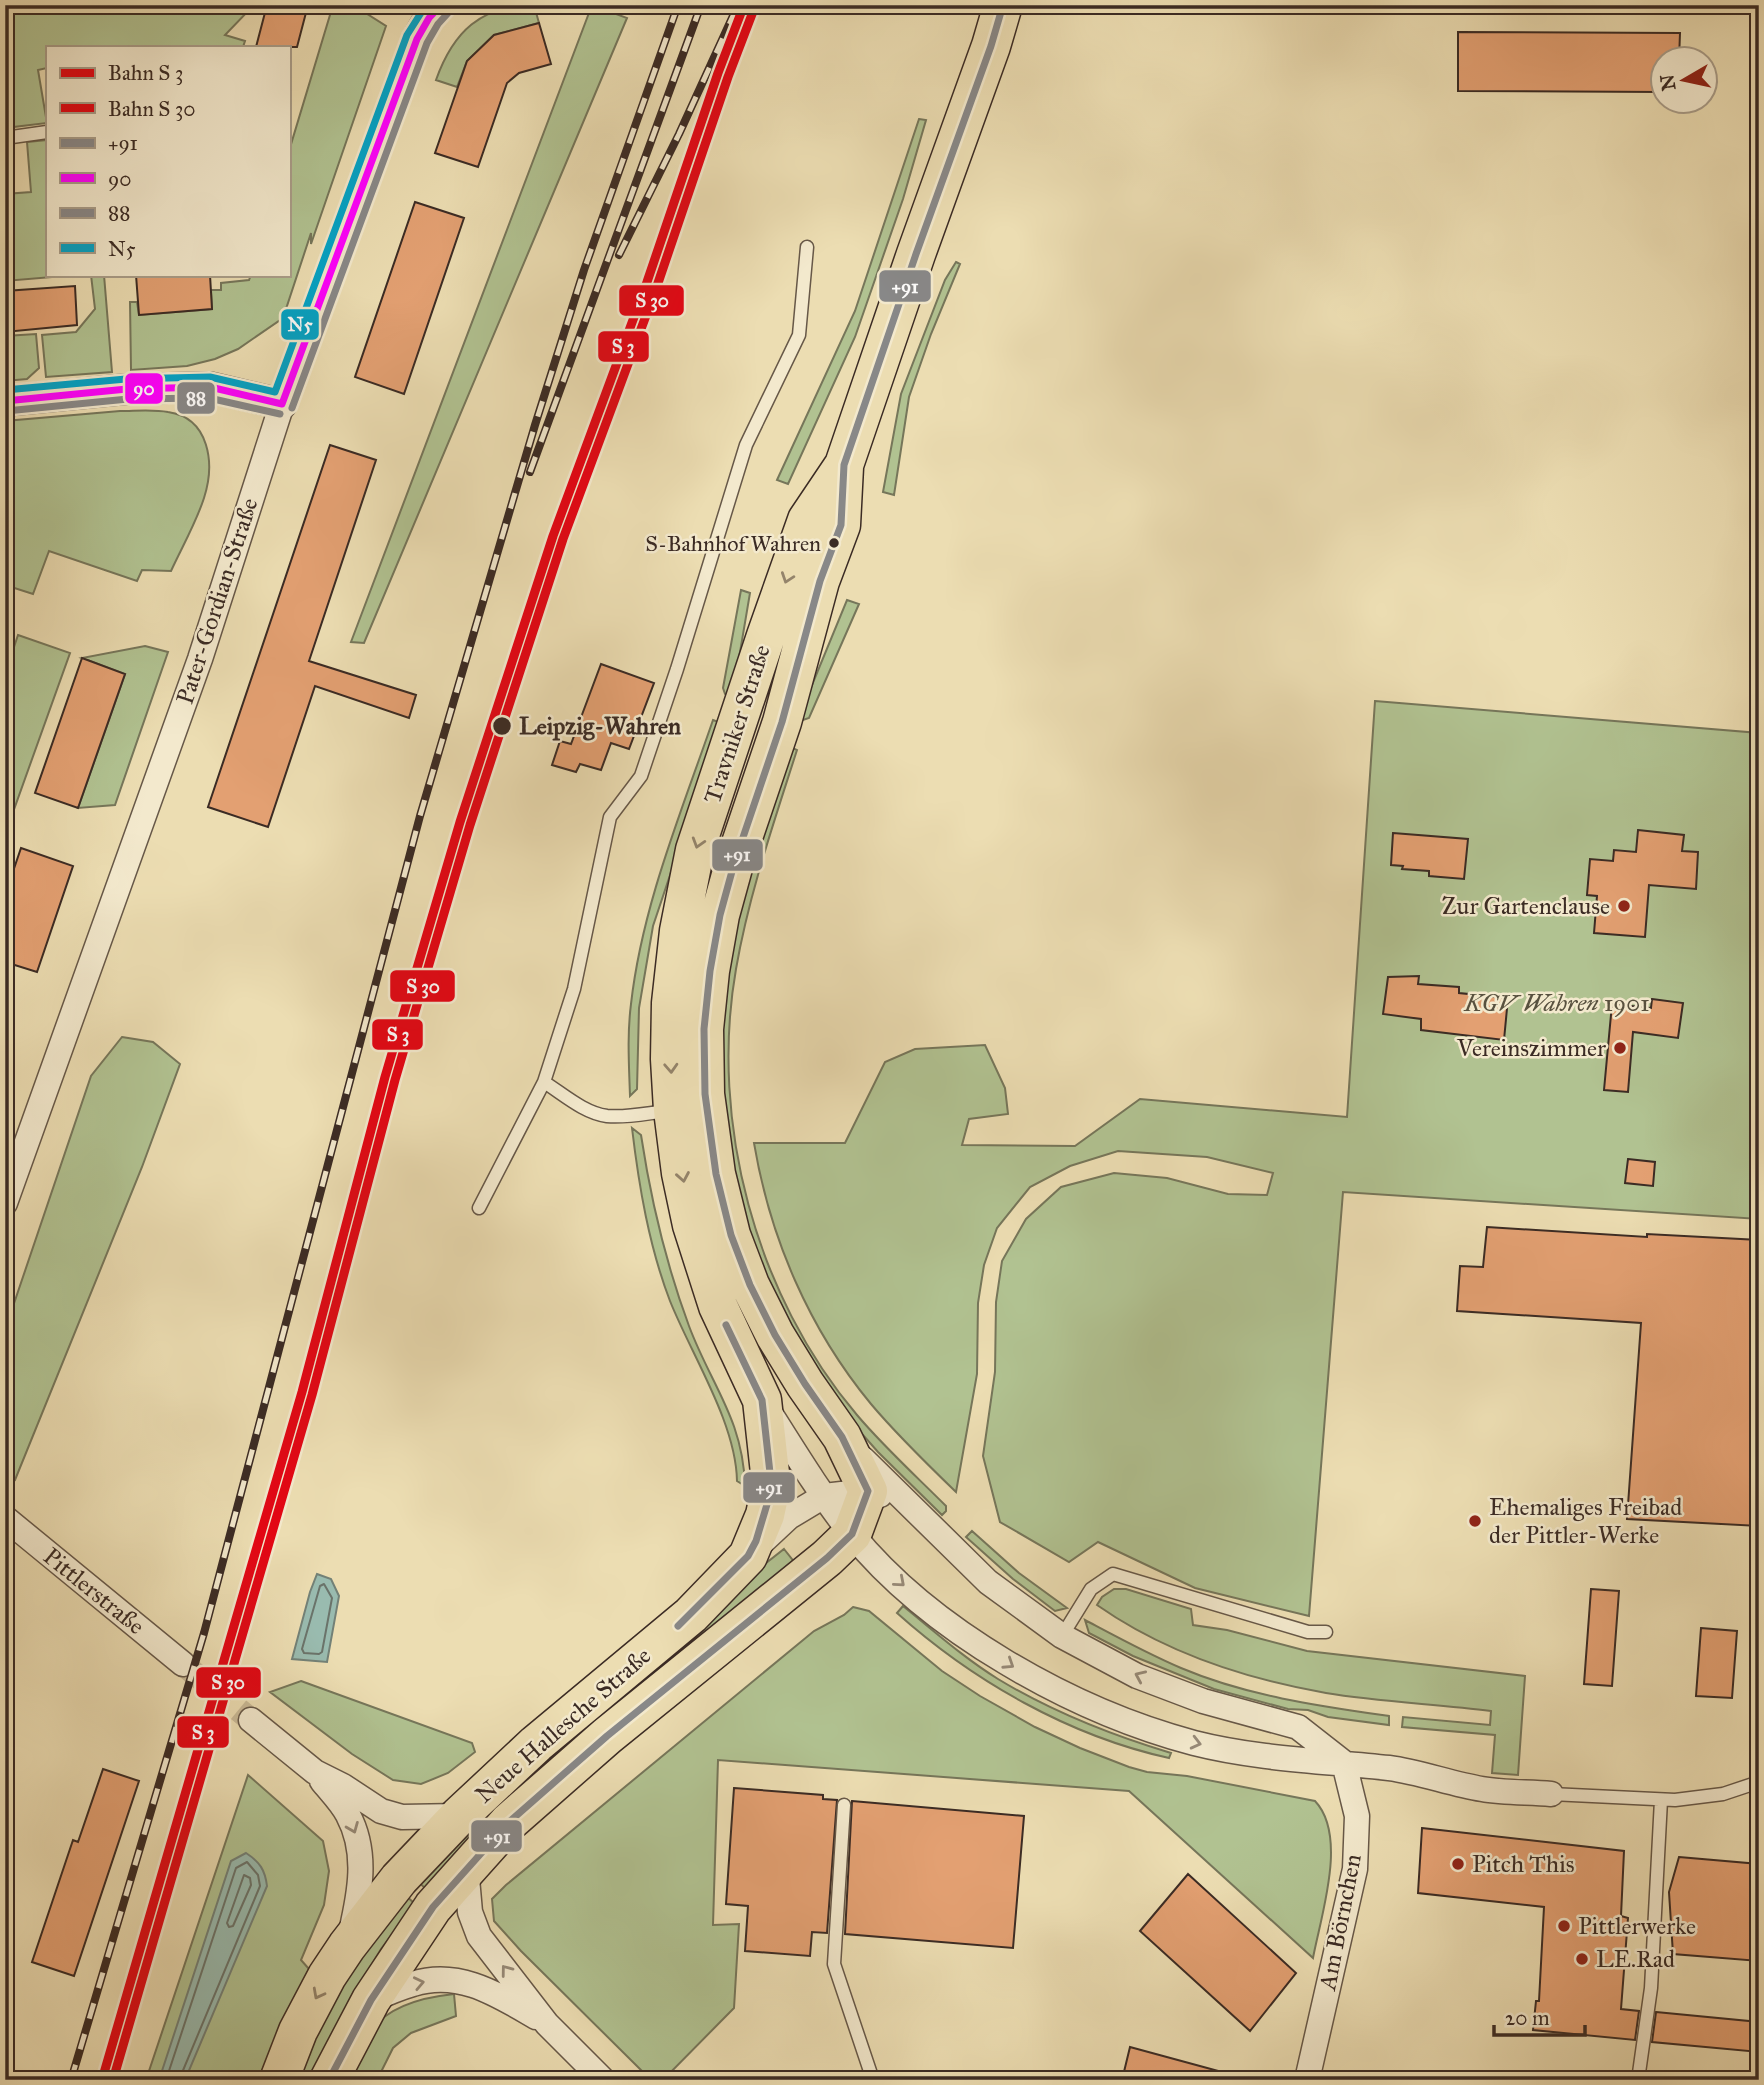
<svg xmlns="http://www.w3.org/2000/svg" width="1764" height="2085" font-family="'IM FELL Great Primer',serif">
  <rect width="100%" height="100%" fill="#ecddb2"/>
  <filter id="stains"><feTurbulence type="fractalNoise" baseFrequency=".00286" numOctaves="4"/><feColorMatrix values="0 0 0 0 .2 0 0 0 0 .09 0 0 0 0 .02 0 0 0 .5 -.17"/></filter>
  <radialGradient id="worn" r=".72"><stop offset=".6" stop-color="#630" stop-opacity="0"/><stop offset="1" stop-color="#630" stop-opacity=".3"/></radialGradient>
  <path fill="#b1c291" stroke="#76765a" stroke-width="2" d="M 5,5 L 258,5 L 257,10 L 250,9 L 225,35 L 245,41 L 243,47 L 47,47 L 47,68 L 38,70 L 47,123 L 5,128 Z
    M 333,5 L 353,5 L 386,26 L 311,244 L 311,233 L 283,318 L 238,349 L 215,359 L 187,366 L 131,370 L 130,302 L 137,302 L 139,315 L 212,309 L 211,290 L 221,290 L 221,283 L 249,280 L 251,275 L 289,275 L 289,151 Z
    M 534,5 L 539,23 L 494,35 L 467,61 L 457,87 L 436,80 C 453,32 481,5 534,5 Z
    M 592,5 L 627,18 L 364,643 L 351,642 Z
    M 919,119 L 926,120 L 903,199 L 855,337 L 788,484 L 777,480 L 855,311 Z
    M 47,140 L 47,275 L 76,275 L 5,281 L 5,194 L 31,192 L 27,142 Z
    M 956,262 L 960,264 L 931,334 L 909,397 L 894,495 L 883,492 L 901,394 L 945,280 Z
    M 91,275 L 104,275 L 112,372 L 46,377 L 42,335 L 76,332 L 95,309 Z
    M 36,334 L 39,368 L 27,379 L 5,381 L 5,336 Z
    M 120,411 C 135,411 153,409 168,412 C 210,418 215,464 204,498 C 196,523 182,547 171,571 L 142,570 L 137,581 L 49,551 L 33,594 L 5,585 L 5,421 Z
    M 741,590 L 750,593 L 737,670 L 730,695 L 725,694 L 723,688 Z
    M 847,600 L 859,604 L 809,718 L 803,720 L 798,719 Z
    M 18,635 L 70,653 L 12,815 L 5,816 L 5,661 L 9,662 Z
    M 145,646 L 168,652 L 115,805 L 78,808 L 125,674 L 82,658 Z
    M 1375,701 L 1759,733 L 1759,1219 L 1343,1192 L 1309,1616 L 1195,1588 L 1098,1542 L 1069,1562 L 1000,1522 L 983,1456 L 995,1372 L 996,1302 L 1002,1261 L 1026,1219 L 1061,1187 L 1114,1173 L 1167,1178 L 1228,1194 L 1267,1195 L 1273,1173 L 1207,1157 L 1118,1151 L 1070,1166 L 1030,1187 L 997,1228 L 984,1265 L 978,1303 L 977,1374 L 956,1492 C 927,1464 897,1435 871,1404 C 809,1329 770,1238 754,1143 L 845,1143 L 885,1062 L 915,1049 L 985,1045 L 1005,1088 L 1008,1114 L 969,1119 L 962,1145 L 1075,1146 L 1140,1099 L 1347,1117 Z
    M 713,720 L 721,723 L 653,926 L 639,1008 L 637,1089 L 630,1096 C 629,1065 627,1035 631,1004 C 642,906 681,813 713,720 Z
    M 788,746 L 797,750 C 774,822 749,894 736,969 C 709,1122 756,1296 857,1415 C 884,1447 916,1476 946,1506 L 946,1511 L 942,1515 L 878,1452 L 847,1417 L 821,1379 L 764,1278 L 746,1227 L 723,1117 L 722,1008 L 737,918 Z
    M 122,1037 L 153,1042 L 180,1064 L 142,1167 L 15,1480 L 5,1477 L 5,1330 L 91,1076 Z
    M 632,1128 L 641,1135 C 651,1201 666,1264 689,1326 C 711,1385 743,1419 745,1486 L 737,1481 C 736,1423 692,1356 670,1301 C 649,1246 639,1187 632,1128 Z
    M 972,1531 L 1019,1573 L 1067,1608 L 1055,1611 L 1013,1579 L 966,1537 Z
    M 784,1549 L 795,1563 L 426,1889 L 415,1879 L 448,1845 L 761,1567 Z
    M 1114,1589 L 1126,1589 L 1191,1609 L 1193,1625 L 1227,1630 L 1307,1651 L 1525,1676 L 1518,1775 L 1492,1773 L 1495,1735 L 1402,1727 L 1403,1717 L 1490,1725 L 1491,1711 C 1437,1704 1380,1702 1326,1693 C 1246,1679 1164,1652 1097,1605 L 1102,1597 Z
    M 903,1606 C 934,1631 964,1658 998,1679 C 1051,1711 1111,1735 1171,1753 L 1169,1758 C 1069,1736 973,1681 897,1613 Z
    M 853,1607 L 869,1611 L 942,1671 L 980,1696 L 1035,1727 L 1080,1748 L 1129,1767 L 1147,1772 L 1187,1776 L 1315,1801 C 1348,1836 1321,1915 1313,1958 L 1129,1791 L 718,1760 L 713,1925 L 739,1924 L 734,2008 L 663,2080 L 651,2080 L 521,1951 L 494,1921 L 492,1899 L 506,1885 L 814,1631 L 844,1615 Z
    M 1085,1620 C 1117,1637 1148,1654 1181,1668 C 1247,1696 1319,1706 1389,1716 L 1389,1725 L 1328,1717 L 1308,1710 L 1288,1709 L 1214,1689 L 1133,1656 L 1089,1633 Z
    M 301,1681 L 472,1743 L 475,1752 L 448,1773 L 421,1784 L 393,1780 L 352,1754 L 270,1692 Z
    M 248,1775 L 323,1841 L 329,1871 L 324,1905 L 301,1960 L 309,1969 L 263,2080 L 146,2080 Z
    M 404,1894 L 415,1904 L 381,1949 L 347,2006 L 311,2080 L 294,2080 L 337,1990 Z
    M 454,1994 L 456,2016 L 411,2033 L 393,2048 L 377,2080 L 347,2080 C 355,2064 361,2045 371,2030 C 390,2005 425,1997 454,1994 Z"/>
  <path fill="#99bbaf" stroke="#738177" stroke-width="2" d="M 317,1574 L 331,1579 L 339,1596 L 327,1662 L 292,1659 L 310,1592 Z
    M 246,1853 C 260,1862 265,1870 267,1886 L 185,2080 L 159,2080 L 231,1861 Z"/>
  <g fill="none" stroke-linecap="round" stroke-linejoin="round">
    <path stroke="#6a736a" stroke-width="2" d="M 324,1584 L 332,1598 L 322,1652 L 319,1654 L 304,1653 L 302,1649 L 320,1586 Z
      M 244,1875 L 250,1878 L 251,1885 L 233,1926 L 229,1927 L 227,1923 Z
      M 166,2080 L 236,1868 L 247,1862 L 258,1875 L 260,1886 L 179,2080"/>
  </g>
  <path fill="#e3a072" stroke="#3b2b24" stroke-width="2" d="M 267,5 L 308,5 L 297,47 L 256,47 Z
    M 539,23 L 551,64 L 519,73 L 507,83 L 478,167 L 435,153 L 467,61 L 494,35 Z
    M 1458,32 L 1680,33 L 1679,60 L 1662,60 L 1662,92 L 1458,91 Z
    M 415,202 L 464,218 L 404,394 L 355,377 Z
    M 136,275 L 210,275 L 212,309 L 139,315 Z
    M 75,286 L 77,325 L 5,332 L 5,291 Z
    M 330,445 L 376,460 L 309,661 L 416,695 L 409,718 L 315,686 L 268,827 L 208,807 Z
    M 82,658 L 125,674 L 78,808 L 35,793 Z
    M 601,664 L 654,683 L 629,749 L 611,743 L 601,770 L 580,764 L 576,772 L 552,765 L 560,741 L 571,744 Z
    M 1638,830 L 1684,835 L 1682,851 L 1698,852 L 1696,889 L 1649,885 L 1645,937 L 1594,933 L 1597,896 L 1587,895 L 1590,859 L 1613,861 L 1614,850 L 1636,852 Z
    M 1393,833 L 1468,839 L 1464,879 L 1429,876 L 1429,871 L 1402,869 L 1403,866 L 1391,865 Z
    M 21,848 L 73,866 L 37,972 L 5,962 L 5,895 Z
    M 1419,976 L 1418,984 L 1459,987 L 1459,993 L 1508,998 L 1504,1040 L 1421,1030 L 1421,1019 L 1383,1014 L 1388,977 Z
    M 1652,999 L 1683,1003 L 1678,1038 L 1633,1032 L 1628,1092 L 1604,1090 L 1612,1004 L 1651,1008 Z
    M 1628,1159 L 1655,1162 L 1653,1186 L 1625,1183 Z
    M 1487,1227 L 1647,1237 L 1647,1234 L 1759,1240 L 1759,1526 L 1627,1519 L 1641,1323 L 1457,1311 L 1460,1266 L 1483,1267 Z
    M 1591,1589 L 1619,1591 L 1612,1686 L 1584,1684 Z
    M 1701,1628 L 1737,1631 L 1732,1698 L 1696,1696 Z
    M 103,1769 L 139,1781 L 74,1976 L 32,1962 L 73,1840 L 78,1842 Z
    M 734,1788 L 823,1795 L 823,1799 L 837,1800 L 827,1933 L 812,1932 L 810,1956 L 745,1951 L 748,1906 L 726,1904 Z
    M 852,1801 L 1024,1816 L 1013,1948 L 845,1934 Z
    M 1422,1828 L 1624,1851 L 1621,1916 L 1628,1918 L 1621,2009 L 1639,2011 L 1635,2040 L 1533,2030 L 1536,2001 L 1539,2001 L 1544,1907 L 1418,1893 Z
    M 1679,1857 L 1759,1864 L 1759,1961 L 1673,1954 L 1669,1892 Z
    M 1188,1874 L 1296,1973 L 1250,2031 L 1140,1931 Z
    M 1656,2012 L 1759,2022 L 1759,2052 L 1652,2042 Z
    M 1130,2047 L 1222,2072 L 1221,2080 L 1122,2080 Z"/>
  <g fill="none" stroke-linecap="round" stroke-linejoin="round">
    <path stroke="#c9b996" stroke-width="24" stroke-dasharray="24 12" stroke-linecap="butt" d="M 183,1664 L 251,1720"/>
    <defs>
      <path id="service" d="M 5,138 L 47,132
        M 544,1082 C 563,1094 584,1113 607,1116 C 627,1118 648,1113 667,1111
        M 479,1208 L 544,1082 L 574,989 L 610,817 L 641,776 L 677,669 L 746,445 L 799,335 L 807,247
        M 1062,1636 L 1091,1589 L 1113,1574 L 1308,1632 L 1326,1632
        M 1551,1794 L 1675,1800 L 1723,1794 L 1759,1782
        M 844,1805 L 834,1964 L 873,2080
        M 1638,2080 L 1651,1988 L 1661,1800"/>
      <path id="minor" d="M 5,1203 L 200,659 L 282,404
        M 768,1410 C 794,1451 820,1494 851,1533 C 930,1631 1073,1711 1194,1743 C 1257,1759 1324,1761 1389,1768 C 1420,1772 1451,1784 1482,1789 C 1504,1793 1528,1792 1551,1794
        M 863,1459 L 988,1582 L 1062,1636 L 1137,1676 L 1203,1701 L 1298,1727 L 1344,1763
        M 5,1518 L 183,1664
        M 759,1545 L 789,1517 L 824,1496 L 868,1491 L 880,1495
        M 251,1720 L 315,1772 L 343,1786 L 381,1811 L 402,1817 L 459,1816
        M 322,1781 C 331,1792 342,1803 348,1815 C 368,1852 360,1893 351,1932
        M 466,1867 L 470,1912 L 479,1936 L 547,2024 L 603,2080
        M 372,2000 C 385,1994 399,1988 413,1984 C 459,1969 498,1995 536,2017
        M 1307,2080 L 1355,1869 L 1357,1816 L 1344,1763"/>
      <path id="tertiary" d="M 5,401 L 127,389 L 210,387 L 282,404 L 417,39 L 429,18 L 441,5"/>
      <path id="primary" d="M 279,2080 L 298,2031 L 327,1976 L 347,1946 L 399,1879 L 459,1816 L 536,1744 L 691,1615 L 748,1556 L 765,1515 L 768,1501 L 770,1473 L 762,1400 L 718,1306 L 692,1225 L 681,1173 L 673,1110 L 670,1059 L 671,1003 L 679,931 L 695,850 L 766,636 L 807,520 L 844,465 L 916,254 L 991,46 L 1003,5
        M 329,2080 L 371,2000 L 433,1907 L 509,1822 L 607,1736 L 827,1558 L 852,1534 L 868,1491 L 842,1437 L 805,1384 L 775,1335 L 750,1285 L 731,1235 L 716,1174 L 705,1094 L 704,1029 L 710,971 L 720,915 L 734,864 L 782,722 L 820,581 L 841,525 L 844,467"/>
    </defs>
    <use href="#service" stroke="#675848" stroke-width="15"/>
    <use href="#minor" stroke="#675848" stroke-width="27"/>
    <use href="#tertiary" stroke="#675848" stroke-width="32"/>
    <use href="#primary" stroke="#3b2b24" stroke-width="41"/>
    <use href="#service" stroke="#f3e9cd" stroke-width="12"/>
    <use href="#minor" stroke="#f3e9cd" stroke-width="24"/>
    <use href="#tertiary" stroke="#f3e9cd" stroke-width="30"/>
    <use href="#primary" stroke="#ecddb2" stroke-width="38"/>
    <defs>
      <path id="rail" d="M 619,255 L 679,134 L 738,5
        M 530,472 L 701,5
        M 71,2080 L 204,1633 L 420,816 L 535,425 L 584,270 L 678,5"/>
    </defs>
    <use href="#rail" stroke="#3b2b24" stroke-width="8"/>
    <use href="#rail" stroke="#f3e9cd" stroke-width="5" stroke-dasharray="16" stroke-linecap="butt"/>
    <defs>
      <path id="bus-1" d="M 678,1626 L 748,1556 L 756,1541 L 768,1501 L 770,1473 L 762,1400 L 726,1325
        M 329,2080 L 371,2000 L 433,1907 L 509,1822 L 607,1736 L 827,1558 L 852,1534 L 868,1491 L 842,1437 L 805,1384 L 775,1335 L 750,1285 L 731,1235 L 716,1174 L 705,1094 L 704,1029 L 710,971 L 720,915 L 734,864 L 782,722 L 820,581 L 841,525 L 844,465 L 916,254 L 991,46 L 1003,5"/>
      <path id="bus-2" d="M 5,401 L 127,389 L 210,387 L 282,404
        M 282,404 L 417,39 L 429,18 L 441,5"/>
      <path id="bus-3" d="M 292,408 L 427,43 L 438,24 L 449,12
        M 6,411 L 128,399 L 209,398 L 280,414"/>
      <path id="bus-4" d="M 5,390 L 126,379 L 210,377 L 275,392 L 407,35 L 426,5"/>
    </defs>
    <use href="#bus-1" stroke="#f3e9cd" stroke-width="12"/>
    <use href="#bus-2" stroke="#f3e9cd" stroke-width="12"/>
    <use href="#bus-3" stroke="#f3e9cd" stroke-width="12"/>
    <use href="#bus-4" stroke="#f3e9cd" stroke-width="12"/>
    <use href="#bus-1" stroke="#888" stroke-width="7"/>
    <use href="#bus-2" stroke="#f0f" stroke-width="7"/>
    <use href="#bus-3" stroke="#888" stroke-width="7"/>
    <use href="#bus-4" stroke="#03a3c6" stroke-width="7"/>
    <defs>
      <path id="rail-1" d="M 102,2080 L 302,1392 L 385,1077 L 460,822 L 553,536 L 647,282 L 718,73 L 744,5"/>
      <path id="rail-2" d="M 113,2080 L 312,1395 L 395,1080 L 470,825 L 563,539 L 657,286 L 728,77 L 754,9"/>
    </defs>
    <use href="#rail-1" stroke="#f3e9cd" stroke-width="14"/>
    <use href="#rail-2" stroke="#f3e9cd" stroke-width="14"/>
    <use href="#rail-1" stroke="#e30614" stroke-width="9"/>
    <use href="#rail-2" stroke="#e30614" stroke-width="9"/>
  </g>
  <defs><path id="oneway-chevron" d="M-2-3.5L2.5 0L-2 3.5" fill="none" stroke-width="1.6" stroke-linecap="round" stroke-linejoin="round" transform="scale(1.75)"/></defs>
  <g stroke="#94846b">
    <use href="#oneway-chevron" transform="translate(787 578) rotate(109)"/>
    <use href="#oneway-chevron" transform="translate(698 843) rotate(107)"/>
    <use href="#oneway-chevron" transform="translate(671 1068) rotate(87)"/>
    <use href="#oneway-chevron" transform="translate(683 1177) rotate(80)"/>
    <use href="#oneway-chevron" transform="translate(318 1994) rotate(118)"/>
  </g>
  <g stroke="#978a78">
    <use href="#oneway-chevron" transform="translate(900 1582) rotate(41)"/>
    <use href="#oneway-chevron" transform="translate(1009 1664) rotate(33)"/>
    <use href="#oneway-chevron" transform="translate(1140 1676) rotate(-156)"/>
    <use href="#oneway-chevron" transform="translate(1196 1743) rotate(14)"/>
    <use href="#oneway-chevron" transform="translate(353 1828) rotate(68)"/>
    <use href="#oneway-chevron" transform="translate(506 1970) rotate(-127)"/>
    <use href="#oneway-chevron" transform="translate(419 1983) rotate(-12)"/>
  </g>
  <g fill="#3b2b24" stroke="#f3e9cd" stroke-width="2.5">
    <circle cx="834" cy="543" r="6"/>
    <circle cx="502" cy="726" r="10"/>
  </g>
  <g fill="#8f2418" stroke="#f3e9cd" stroke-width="2.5">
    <circle cx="1624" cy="906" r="7"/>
    <circle cx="1620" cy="1048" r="7"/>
    <circle cx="1475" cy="1521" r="7"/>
    <circle cx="1458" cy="1864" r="7"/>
    <circle cx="1564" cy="1926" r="7"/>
    <circle cx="1582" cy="1959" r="7"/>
  </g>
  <g text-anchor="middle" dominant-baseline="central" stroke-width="5" stroke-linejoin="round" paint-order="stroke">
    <g font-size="22" fill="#3b2b24" stroke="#f3e9cd" text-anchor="end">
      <text x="821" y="543">S-Bahnhof Wahren</text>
    </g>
    <g font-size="24" fill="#3b2b24" stroke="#f3e9cd">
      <text transform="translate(217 601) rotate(-72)">Pater-Gordian-Straße</text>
      <text transform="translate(737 724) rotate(-72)">Travniker Straße</text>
      <text transform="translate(94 1591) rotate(39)">Pittlerstraße</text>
      <text transform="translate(563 1725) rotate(-41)">Neue Hallesche Straße</text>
      <text transform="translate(1340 1922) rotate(-79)">Am Börnchen</text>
    </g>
    <g font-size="24" font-weight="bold" fill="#3b2b24" stroke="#f3e9cd" text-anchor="start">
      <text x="519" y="726">Leipzig-Wahren</text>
    </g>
    <g font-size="24" fill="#3b2b24" stroke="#f3e9cd" text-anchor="start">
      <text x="1610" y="906" text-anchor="end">Zur Gartenclause</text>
      <text x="1606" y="1048" text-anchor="end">Vereinszimmer</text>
      <text x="1489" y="1507">Ehemaliges Freibad<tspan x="1489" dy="28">der Pittler-Werke</tspan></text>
      <text x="1472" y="1864">Pitch This</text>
      <text x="1578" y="1926">Pittlerwerke</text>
      <text x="1596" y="1959">LE.Rad</text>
    </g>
    <g font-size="24" font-style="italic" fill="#58513f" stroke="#f3e9cd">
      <text x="1557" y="1003">KGV Wahren 1901</text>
    </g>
  </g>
  <g stroke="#f3e9cd" stroke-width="2.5">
    <rect x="878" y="269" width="54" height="34" rx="7" fill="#888"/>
    <rect x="618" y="284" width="67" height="33" rx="7" fill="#e30614"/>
    <rect x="280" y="308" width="40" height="33" rx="7" fill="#03a3c6"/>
    <rect x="597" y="330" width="53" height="33" rx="7" fill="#e30614"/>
    <rect x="124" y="372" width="40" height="33" rx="7" fill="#f0f"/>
    <rect x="176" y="381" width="40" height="34" rx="7" fill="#888"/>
    <rect x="711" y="838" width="53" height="34" rx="7" fill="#888"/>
    <rect x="389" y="969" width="67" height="34" rx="7" fill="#e30614"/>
    <rect x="371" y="1018" width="53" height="33" rx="7" fill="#e30614"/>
    <rect x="742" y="1471" width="54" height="33" rx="7" fill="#888"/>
    <rect x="195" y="1666" width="67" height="33" rx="7" fill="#e30614"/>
    <rect x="176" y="1715" width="54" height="34" rx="7" fill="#e30614"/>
    <rect x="470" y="1819" width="53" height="34" rx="7" fill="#888"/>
  </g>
  <g font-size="19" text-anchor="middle" font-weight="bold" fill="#fff">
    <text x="905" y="293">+91</text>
    <text x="652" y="307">S 30</text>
    <text x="300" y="331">N5</text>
    <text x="623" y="353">S 3</text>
    <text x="144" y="395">90</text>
    <text x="196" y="405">88</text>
    <text x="737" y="861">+91</text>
    <text x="423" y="993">S 30</text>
    <text x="398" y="1041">S 3</text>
    <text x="769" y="1494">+91</text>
    <text x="228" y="1689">S 30</text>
    <text x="203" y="1739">S 3</text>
    <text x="497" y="1843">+91</text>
  </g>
  <rect width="1764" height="2085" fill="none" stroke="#ecddb2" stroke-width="28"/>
  <rect x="7" y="7" width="1750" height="2071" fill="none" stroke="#3b2b24" stroke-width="3.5"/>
  <rect x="14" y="14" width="1736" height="2057" fill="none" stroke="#3b2b24" stroke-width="2"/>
  <rect x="46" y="46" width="245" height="231" fill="#f3e9cd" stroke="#a99d89" stroke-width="2"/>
  <rect x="60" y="68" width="35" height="10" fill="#e30614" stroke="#a99d89" stroke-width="2"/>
  <text x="108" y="80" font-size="21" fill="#3b2b24">Bahn S 3</text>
  <rect x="60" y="103" width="35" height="10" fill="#e30614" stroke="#a99d89" stroke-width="2"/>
  <text x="108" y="116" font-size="21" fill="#3b2b24">Bahn S 30</text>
  <rect x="60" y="138" width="35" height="10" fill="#888888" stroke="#a99d89" stroke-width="2"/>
  <text x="108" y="150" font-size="21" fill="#3b2b24">+91</text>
  <rect x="60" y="173" width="35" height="10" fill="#ff00ff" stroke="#a99d89" stroke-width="2"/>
  <text x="108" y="186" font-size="21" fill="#3b2b24">90</text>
  <rect x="60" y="208" width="35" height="10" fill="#888888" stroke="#a99d89" stroke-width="2"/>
  <text x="108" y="220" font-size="21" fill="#3b2b24">88</text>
  <rect x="60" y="243" width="35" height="10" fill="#03a3c6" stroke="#a99d89" stroke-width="2"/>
  <text x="108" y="256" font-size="21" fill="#3b2b24">N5</text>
  <g transform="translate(1684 80) rotate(261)"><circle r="33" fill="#f3e9cd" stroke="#a99d89" stroke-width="2"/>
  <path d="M0-5L12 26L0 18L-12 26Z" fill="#8f2418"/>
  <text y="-10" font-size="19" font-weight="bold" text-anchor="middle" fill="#3b2b24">N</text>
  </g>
  <path d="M1494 2025v10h91v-10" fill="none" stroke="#3b2b24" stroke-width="3.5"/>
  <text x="1505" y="2025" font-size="21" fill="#3b2b24" stroke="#f3e9cd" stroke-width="5" paint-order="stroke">20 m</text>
  <rect width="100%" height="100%" filter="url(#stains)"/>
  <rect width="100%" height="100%" fill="url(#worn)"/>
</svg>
